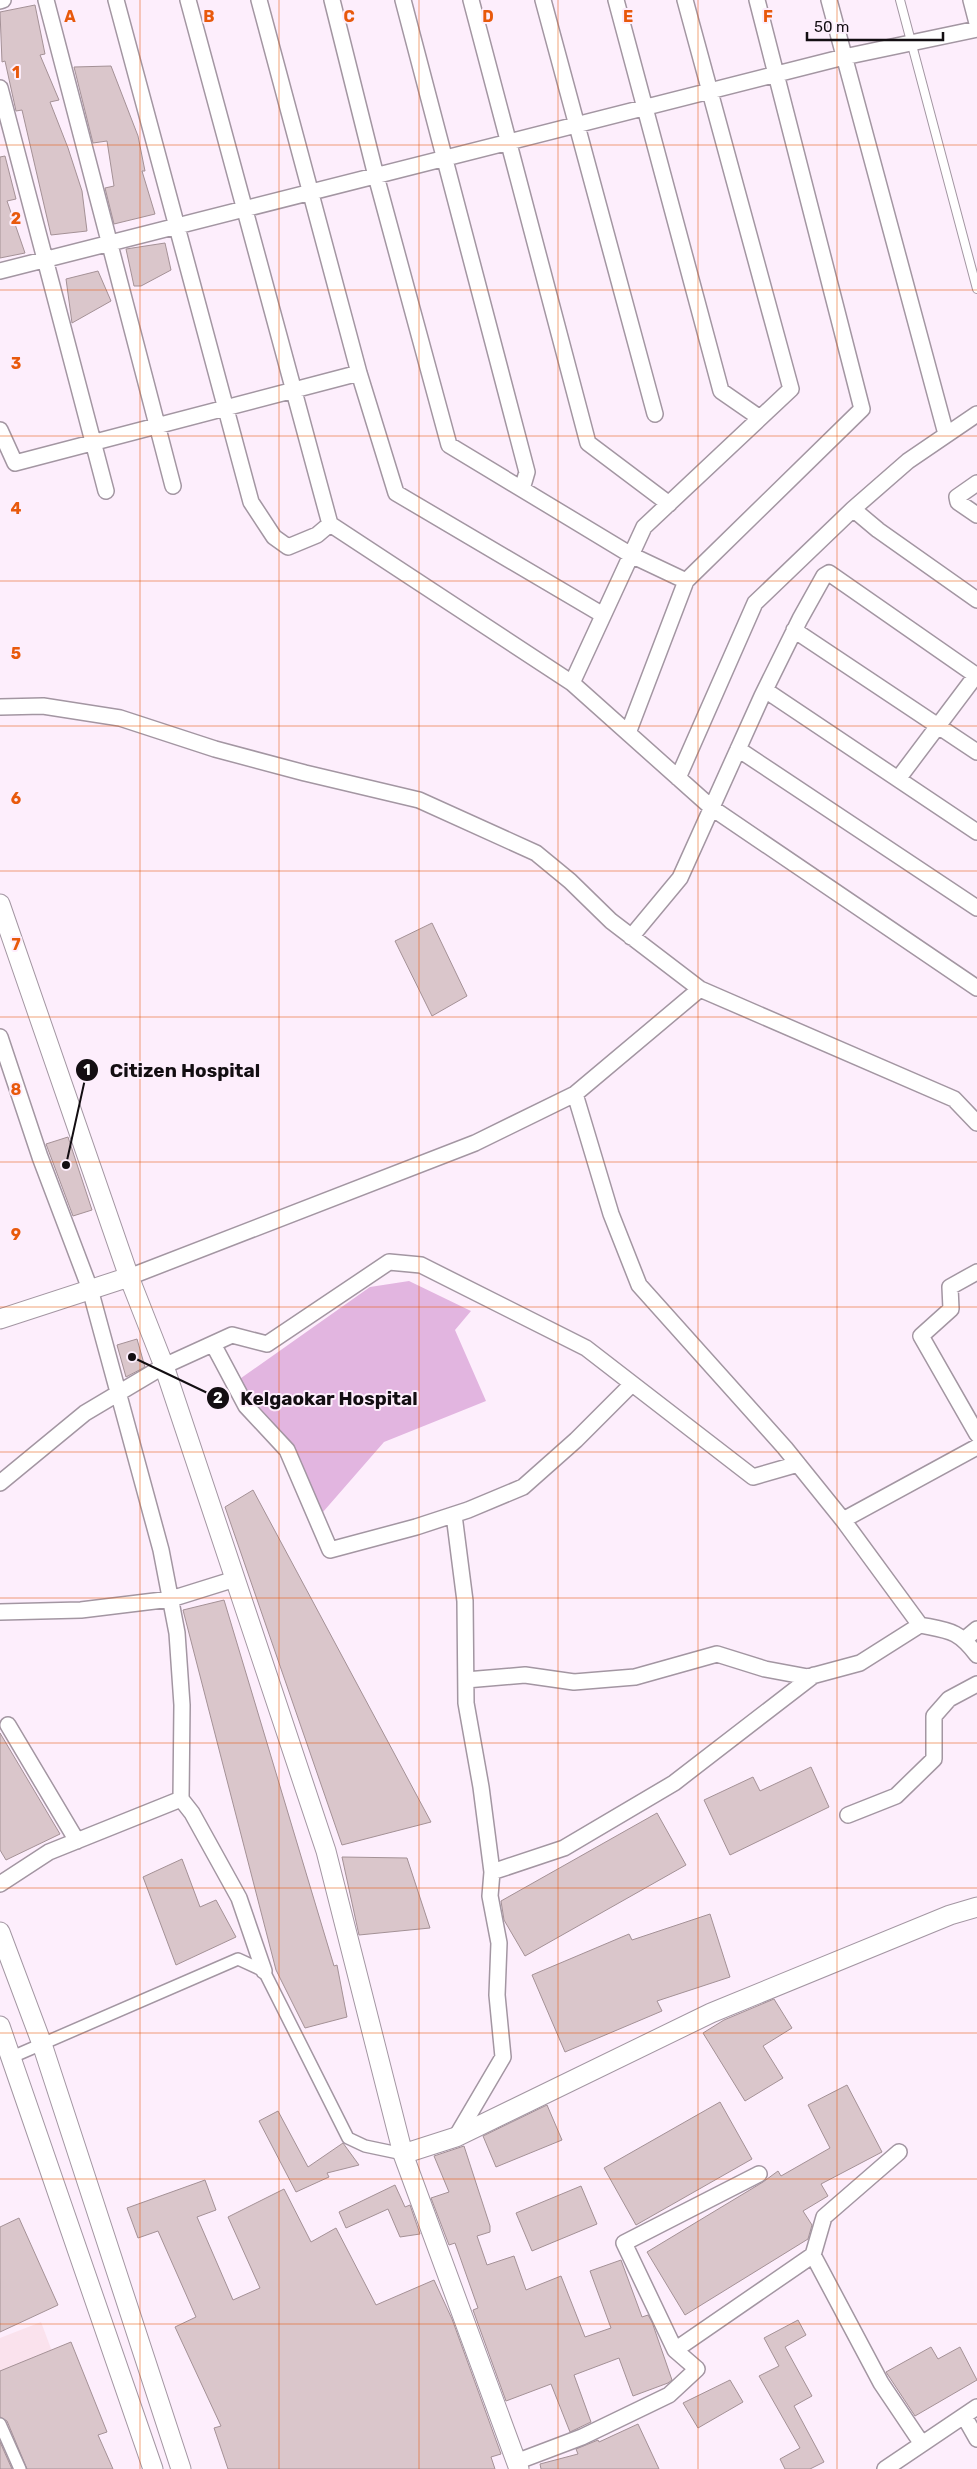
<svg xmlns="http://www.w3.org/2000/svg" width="977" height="2469" font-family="Rubik,sans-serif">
  <rect width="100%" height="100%" fill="#fdeefc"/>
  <path fill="#fae2ed" d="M 41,2322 L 96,2469 L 0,2469 L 0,2338 Z"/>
  <path fill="#e2b5e0" d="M 409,1281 L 471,1311 L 455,1330 L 486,1401 L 384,1442 L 323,1512 L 234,1383 L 370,1287 Z"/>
  <path fill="#dac6cb" stroke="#a49196" d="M 35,5 L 45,54 L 40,55 L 59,100 L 50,102 L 68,148 L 82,191 L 87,231 L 51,235 L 22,110 L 16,111 L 5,61 L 2,62 L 0,12 Z
    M 111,66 L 138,136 L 145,171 L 142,171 L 155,214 L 114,224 L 105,188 L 114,186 L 107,141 L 93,143 L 74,67 Z
    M 5,156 L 16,199 L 7,201 L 25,253 L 0,258 L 0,157 Z
    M 165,243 L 171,270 L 141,286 L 134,286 L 126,249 Z
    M 98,271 L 111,301 L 72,323 L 66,279 Z
    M 432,923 L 467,996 L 432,1016 L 395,941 Z
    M 68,1137 L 92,1210 L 73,1216 L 46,1144 Z
    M 137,1339 L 145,1367 L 126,1377 L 117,1345 Z
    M 253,1490 L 431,1822 L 342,1845 L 225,1507 Z
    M 224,1600 L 334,1966 L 337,1965 L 347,2017 L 305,2028 L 276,1970 L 183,1610 Z
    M 0,1733 L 60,1834 L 6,1860 L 0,1850 Z
    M 811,1767 L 829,1807 L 730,1855 L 704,1800 L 753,1777 L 760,1791 Z
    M 657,1813 L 686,1865 L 525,1956 L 504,1920 L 501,1901 Z
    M 342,1857 L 407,1858 L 430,1928 L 359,1935 Z
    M 182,1859 L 200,1907 L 216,1900 L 236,1937 L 176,1965 L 143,1877 Z
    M 710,1914 L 730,1977 L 657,2001 L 662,2011 L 565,2052 L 532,1975 L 629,1934 L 632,1940 Z
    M 774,1999 L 792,2028 L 763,2046 L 783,2078 L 745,2101 L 703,2033 L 724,2020 Z
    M 847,2085 L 882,2152 L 821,2184 L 828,2196 L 803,2211 L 812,2225 L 808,2239 L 685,2315 L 647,2252 L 763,2182 L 778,2171 L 781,2176 L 830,2148 L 808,2105 Z
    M 720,2102 L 752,2159 L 636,2225 L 604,2168 Z
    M 547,2105 L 562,2140 L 496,2167 L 483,2136 Z
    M 278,2111 L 308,2167 L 343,2143 L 359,2165 L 327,2173 L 329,2177 L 296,2192 L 259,2121 Z
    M 464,2146 L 490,2226 L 490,2232 L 477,2236 L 487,2265 L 514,2256 L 526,2290 L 561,2276 L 585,2337 L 611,2328 L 590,2271 L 621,2260 L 642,2317 L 648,2315 L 652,2322 L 672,2380 L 668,2383 L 633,2396 L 619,2358 L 574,2375 L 591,2422 L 570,2432 L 551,2384 L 506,2401 L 473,2310 L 478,2308 L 455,2243 L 449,2245 L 431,2198 L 449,2192 L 434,2156 Z
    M 205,2180 L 216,2210 L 197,2217 L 233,2300 L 260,2288 L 228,2217 L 284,2189 L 311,2242 L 336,2228 L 376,2305 L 434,2280 L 452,2319 L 501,2454 L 491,2457 L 495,2469 L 228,2469 L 214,2428 L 221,2426 L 175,2327 L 196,2317 L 158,2231 L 138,2238 L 127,2208 Z
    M 395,2185 L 405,2207 L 410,2205 L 420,2234 L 400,2237 L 388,2209 L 346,2228 L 339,2212 Z
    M 581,2186 L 597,2224 L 532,2251 L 516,2213 Z
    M 19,2218 L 58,2305 L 0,2332 L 0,2227 Z
    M 798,2320 L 806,2335 L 785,2347 L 812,2396 L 794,2406 L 824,2462 L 810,2469 L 785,2469 L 780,2459 L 800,2448 L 759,2376 L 779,2366 L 764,2338 Z
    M 71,2342 L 107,2432 L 98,2435 L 113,2469 L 27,2469 L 7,2421 L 0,2417 L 0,2371 Z
    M 931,2347 L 938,2359 L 960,2347 L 977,2380 L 915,2416 L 886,2372 Z
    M 730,2380 L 743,2402 L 698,2428 L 683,2403 Z
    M 638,2424 L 659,2469 L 541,2469 L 540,2464 L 578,2454 L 576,2449 L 598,2440 L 599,2442 Z
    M 0,2442 L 12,2469 L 0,2469 Z"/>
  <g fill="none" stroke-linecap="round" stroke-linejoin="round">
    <defs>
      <path id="service" d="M 900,0 L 977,289"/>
      <path id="pedestrian" d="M 12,2057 L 238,1959 L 264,1971 L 348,2138 L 365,2146 L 403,2154
        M 0,2424 L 20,2469"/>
      <path id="minor" d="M 46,0 L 173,486
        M 116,0 L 251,502 L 274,537 L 288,547 L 317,535 L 330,524
        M 188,0 L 330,524 L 572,683 L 712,808 L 977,988
        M 259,0 L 359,373 L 396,493 L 603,615
        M 332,0 L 376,176 L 449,445 L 631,555 L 686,581
        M 403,0 L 527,472 L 522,489
        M 471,0 L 588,443 L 669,504
        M 543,0 L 655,414
        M 616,0 L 721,391 L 760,418
        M 829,0 L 946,434
        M 971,0 L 977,23
        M 0,1 L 3,0
        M 0,88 L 106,491
        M 0,271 L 844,57 L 977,29
        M 0,430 L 15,463 L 359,373
        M 977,483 L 957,497 L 958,502 L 977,515
        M 853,509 L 878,530 L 977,600
        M 794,630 L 977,752
        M 572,683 L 644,527 L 791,389 L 685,0
        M 765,690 L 977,832
        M 0,707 L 43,706 L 120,718 L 215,749 L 305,773 L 419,800 L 536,853 L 570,881 L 611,921 L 700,989 L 954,1099 L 977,1123
        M 628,733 L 686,581 L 862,409 L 757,0
        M 738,749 L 977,908
        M 678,778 L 755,603 L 853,509 L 908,461 L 977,414
        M 898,779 L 977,674
        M 631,937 L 680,878 L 762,696 L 800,619 L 824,576 L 829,573 L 977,676
        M 0,1037 L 40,1157 L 90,1289 L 161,1550 L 177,1633 L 182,1705 L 181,1799 L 192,1813 L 239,1898 L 264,1971
        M 575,1094 L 611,1214 L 639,1285 L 785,1448 L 843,1520 L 920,1625 C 950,1631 958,1630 977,1655
        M 977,1272 L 950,1287 L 951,1309 L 921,1336 L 977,1434
        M 129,1277 L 475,1143 L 575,1094 L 700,989
        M 213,1344 L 246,1406 L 287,1450 L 330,1550 L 416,1527 L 468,1510 L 523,1487 L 576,1440 L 632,1384
        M 0,1483 L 85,1413 L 164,1366 L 232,1335 L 267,1344 L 389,1262 L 421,1265 L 586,1348 L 753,1477 L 798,1464
        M 454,1515 L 465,1601 L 466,1703 L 481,1787 L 492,1872 L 490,1896 L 499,1943 L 497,1995 L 503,2057 L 456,2137
        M 843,1520 L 977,1447
        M 0,1612 L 81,1610 L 171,1599 L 235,1579
        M 965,1639 L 977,1629
        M 466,1680 L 525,1675 L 574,1682 L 635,1677 L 717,1654 L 765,1669 L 808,1677 L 860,1663 L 920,1625
        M 8,1725 L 77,1841
        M 848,1815 L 896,1796 L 934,1759 L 934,1716 L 949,1699 L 977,1684
        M 492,1872 L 564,1848 L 674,1783 L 814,1675
        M 0,1884 L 49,1852 L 181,1799
        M 899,2152 L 824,2217 L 813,2255 L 881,2383 L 922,2444
        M 675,2350 L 813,2255
        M 964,2416 L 977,2439
        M 516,2462 L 582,2437 L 669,2395 L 697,2369 L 675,2350 L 624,2243 L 759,2174
        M 885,2469 L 977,2407"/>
      <path id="tertiary" d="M 0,904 L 129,1277 L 164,1366 L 326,1851 L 403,2154 L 519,2469
        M 0,1319 L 129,1277
        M 0,1932 L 42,2044 L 181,2469
        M 0,2026 L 153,2469
        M 403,2154 L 456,2137 L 711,2013 L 950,1915 L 977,1907"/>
    </defs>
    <use href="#service" stroke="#a396a2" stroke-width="10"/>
    <use href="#pedestrian" stroke="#a396a2" stroke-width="14"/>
    <use href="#minor" stroke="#a396a2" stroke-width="18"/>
    <use href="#tertiary" stroke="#a396a2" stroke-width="21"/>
    <use href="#service" stroke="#fff" stroke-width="8"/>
    <use href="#pedestrian" stroke="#fff" stroke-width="11"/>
    <use href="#minor" stroke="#fff" stroke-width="15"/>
    <use href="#tertiary" stroke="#fff" stroke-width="19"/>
  </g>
  <path fill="none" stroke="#e8590c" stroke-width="1" stroke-opacity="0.55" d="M 140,0 L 140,2469M 279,0 L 279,2469M 419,0 L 419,2469M 558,0 L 558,2469M 698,0 L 698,2469M 837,0 L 837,2469M 0,145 L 977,145M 0,290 L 977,290M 0,436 L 977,436M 0,581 L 977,581M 0,726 L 977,726M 0,871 L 977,871M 0,1017 L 977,1017M 0,1162 L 977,1162M 0,1307 L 977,1307M 0,1452 L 977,1452M 0,1598 L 977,1598M 0,1743 L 977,1743M 0,1888 L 977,1888M 0,2033 L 977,2033M 0,2179 L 977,2179M 0,2324 L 977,2324"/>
  <g font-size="16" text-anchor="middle" font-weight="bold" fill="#e8590c" stroke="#fdeefc" stroke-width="4" stroke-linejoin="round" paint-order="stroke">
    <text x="70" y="22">A</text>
    <text x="209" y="22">B</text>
    <text x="349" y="22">C</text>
    <text x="488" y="22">D</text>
    <text x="628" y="22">E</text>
    <text x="768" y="22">F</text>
    <text x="16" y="78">1</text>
    <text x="16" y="224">2</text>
    <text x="16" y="369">3</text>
    <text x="16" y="514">4</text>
    <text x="16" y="659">5</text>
    <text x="16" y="804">6</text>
    <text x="16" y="950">7</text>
    <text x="16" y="1095">8</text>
    <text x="16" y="1240">9</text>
  </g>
  <path fill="none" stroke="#130e12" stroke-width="2" d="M66 1165L87 1070M132 1357L218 1398"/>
  <g fill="#130e12" stroke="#fdeefc" stroke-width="2">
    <circle cx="66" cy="1165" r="5"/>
    <circle cx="132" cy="1357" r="5"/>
    <circle cx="87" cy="1070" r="12"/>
    <circle cx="218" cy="1398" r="12"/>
  </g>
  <g font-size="15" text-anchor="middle" font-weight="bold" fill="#fff">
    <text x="87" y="1075">1</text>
    <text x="218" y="1403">2</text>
  </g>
  <g font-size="19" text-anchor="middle" font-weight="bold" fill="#130e12" stroke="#fdeefc" stroke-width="4" stroke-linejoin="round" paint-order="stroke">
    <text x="185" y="1077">Citizen Hospital</text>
    <text x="329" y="1405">Kelgaokar Hospital</text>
  </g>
  <path d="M807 32v8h136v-8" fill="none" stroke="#130e12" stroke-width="2.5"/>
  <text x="814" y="32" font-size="15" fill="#130e12" stroke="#fdeefc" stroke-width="4" paint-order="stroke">50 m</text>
</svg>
